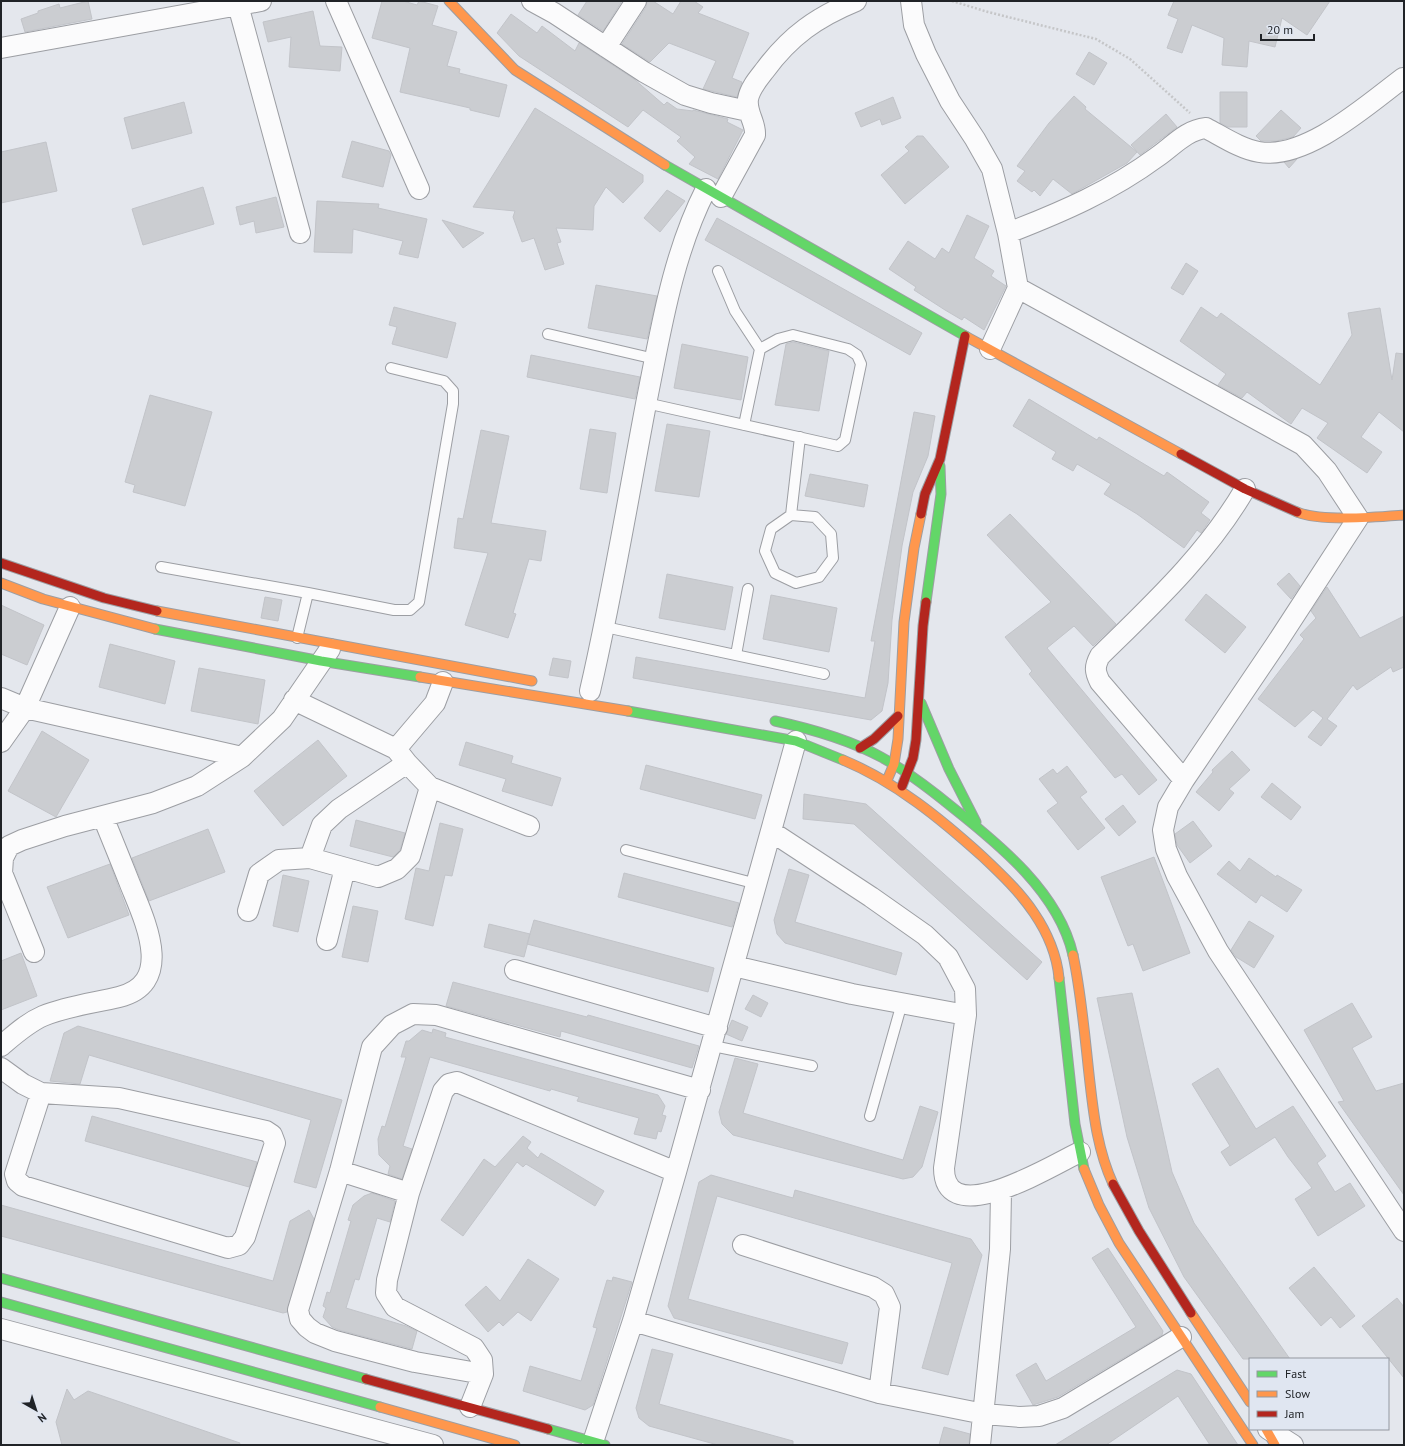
<svg xmlns="http://www.w3.org/2000/svg" width="1405" height="1446" font-family="'PT Sans',sans-serif">
  <rect width="100%" height="100%" fill="#e4e7ed"/>
  <path fill="#cbcdd1" stroke="#c2c4c9" d="M 88,1 L 92,19 L 25,32 L 21,19 L 38,13 L 38,11 L 59,4 L 60,8 Z
    M 382,1 L 403,1 L 417,5 L 419,1 L 438,6 L 432,25 L 457,32 L 447,66 L 460,69 L 459,73 L 507,85 L 499,117 L 470,110 L 470,108 L 400,92 L 410,48 L 372,38 Z
    M 587,1 L 622,1 L 603,31 L 578,15 Z
    M 647,1 L 653,1 L 673,14 L 681,1 L 694,1 L 703,7 L 698,13 L 749,33 L 732,78 L 742,82 L 737,97 L 703,89 L 716,61 L 669,43 L 650,62 L 622,44 L 646,7 Z
    M 1174,1 L 1330,1 L 1307,35 L 1282,18 L 1275,47 L 1249,41 L 1247,67 L 1222,65 L 1224,38 L 1192,25 L 1182,53 L 1167,48 L 1178,19 L 1168,15 Z
    M 313,11 L 320,46 L 342,47 L 340,71 L 289,67 L 291,37 L 268,42 L 263,22 Z
    M 511,14 L 537,33 L 542,26 L 575,51 L 579,43 L 634,79 L 664,105 L 667,102 L 677,109 L 693,111 L 693,110 L 728,119 L 727,122 L 743,130 L 718,179 L 689,164 L 695,157 L 677,141 L 681,137 L 643,110 L 628,127 L 519,56 L 497,33 Z
    M 1089,52 L 1107,63 L 1094,85 L 1076,74 Z
    M 1220,92 L 1247,92 L 1247,127 L 1228,127 L 1220,123 Z
    M 1074,96 L 1086,107 L 1085,109 L 1137,152 L 1127,163 L 1072,194 L 1053,179 L 1040,196 L 1034,190 L 1032,192 L 1017,181 L 1025,171 L 1017,166 L 1049,123 Z
    M 893,97 L 901,118 L 882,125 L 880,119 L 861,127 L 855,113 Z
    M 184,102 L 192,133 L 132,149 L 124,118 Z
    M 535,108 L 643,175 L 643,182 L 623,203 L 606,187 L 594,206 L 593,230 L 556,228 L 561,242 L 557,243 L 564,264 L 545,270 L 534,238 L 522,242 L 513,217 L 515,211 L 473,207 Z
    M 1281,110 L 1301,128 L 1293,137 L 1276,141 L 1261,141 L 1256,136 Z
    M 1166,114 L 1177,127 L 1140,155 L 1131,145 Z
    M 917,136 L 923,136 L 949,167 L 905,204 L 881,175 L 909,151 L 905,147 Z
    M 352,141 L 389,151 L 391,155 L 383,187 L 342,177 Z
    M 46,142 L 57,191 L 1,203 L 1,152 Z
    M 1297,159 L 1289,168 L 1284,162 Z
    M 203,187 L 214,224 L 143,245 L 132,209 Z
    M 667,190 L 685,201 L 660,232 L 644,218 Z
    M 276,197 L 284,227 L 256,233 L 254,221 L 240,225 L 236,207 Z
    M 317,201 L 379,204 L 378,208 L 427,219 L 418,258 L 399,254 L 403,241 L 353,229 L 352,253 L 314,252 Z
    M 967,215 L 989,226 L 974,258 L 994,271 L 991,276 L 1006,286 L 984,330 L 964,317 L 962,320 L 945,310 L 914,290 L 916,287 L 889,269 L 908,241 L 935,259 L 942,248 L 949,253 Z
    M 717,218 L 922,333 L 910,355 L 705,240 Z
    M 442,220 L 484,233 L 463,248 Z
    M 1186,263 L 1198,271 L 1183,295 L 1171,288 Z
    M 596,285 L 657,296 L 647,339 L 588,328 Z
    M 394,307 L 456,323 L 447,358 L 392,344 L 397,327 L 389,325 Z
    M 1201,307 L 1217,318 L 1221,313 L 1320,385 L 1352,335 L 1348,313 L 1380,308 L 1392,380 L 1396,353 L 1404,354 L 1404,432 L 1379,412 L 1361,437 L 1382,452 L 1367,473 L 1317,438 L 1328,423 L 1302,408 L 1291,424 L 1247,392 L 1242,398 L 1218,385 L 1226,374 L 1180,341 Z
    M 793,342 L 829,351 L 819,411 L 775,405 L 786,344 Z
    M 682,344 L 748,357 L 741,400 L 674,388 Z
    M 531,355 L 640,377 L 635,399 L 527,377 Z
    M 150,395 L 212,412 L 185,506 L 133,492 L 135,485 L 125,482 Z
    M 1029,399 L 1097,440 L 1099,437 L 1164,476 L 1167,472 L 1209,502 L 1201,513 L 1210,520 L 1201,533 L 1197,530 L 1184,548 L 1137,514 L 1104,494 L 1111,484 L 1077,464 L 1073,471 L 1052,459 L 1056,452 L 1013,426 Z
    M 914,412 L 935,416 L 928,456 L 913,492 L 902,546 L 892,620 L 888,683 L 882,711 L 871,720 L 633,678 L 636,657 L 865,698 L 875,641 L 871,641 Z
    M 667,424 L 710,431 L 699,497 L 655,491 Z
    M 590,429 L 616,433 L 607,493 L 580,489 Z
    M 481,430 L 509,436 L 491,523 L 546,531 L 541,561 L 529,559 L 513,613 L 516,614 L 508,638 L 465,625 L 488,553 L 454,548 L 458,518 L 463,519 Z
    M 810,474 L 868,485 L 864,507 L 805,496 Z
    M 1010,514 L 1116,624 L 1093,646 L 1074,626 L 1047,648 L 1157,780 L 1139,795 L 1122,774 L 1115,778 L 1029,674 L 1032,671 L 1005,637 L 1051,602 L 987,535 Z
    M 1289,573 L 1300,586 L 1291,599 L 1277,584 Z
    M 667,574 L 733,587 L 725,630 L 659,618 Z
    M 1327,587 L 1360,638 L 1404,616 L 1404,667 L 1393,672 L 1391,667 L 1357,690 L 1353,685 L 1327,719 L 1337,726 L 1321,746 L 1308,737 L 1323,718 L 1313,710 L 1295,727 L 1258,699 L 1304,639 L 1300,635 L 1316,618 L 1311,611 Z
    M 1206,594 L 1246,627 L 1225,653 L 1185,620 Z
    M 771,595 L 837,608 L 829,652 L 763,639 Z
    M 265,597 L 282,600 L 278,621 L 261,618 Z
    M 1,605 L 44,625 L 27,665 L 1,654 Z
    M 110,644 L 175,661 L 165,704 L 99,687 Z
    M 553,658 L 571,661 L 568,678 L 549,675 Z
    M 199,668 L 265,680 L 258,724 L 191,711 Z
    M 42,731 L 89,760 L 56,817 L 8,791 Z
    M 318,740 L 347,776 L 283,826 L 254,791 Z
    M 466,742 L 513,756 L 511,763 L 561,778 L 552,806 L 502,791 L 506,779 L 459,765 Z
    M 1232,751 L 1250,770 L 1229,789 L 1234,793 L 1219,811 L 1196,792 L 1213,772 L 1212,770 Z
    M 646,765 L 762,795 L 755,819 L 640,789 Z
    M 1067,766 L 1087,792 L 1080,797 L 1105,828 L 1078,850 L 1047,811 L 1058,803 L 1039,779 L 1053,769 L 1057,774 Z
    M 1272,783 L 1301,807 L 1291,820 L 1261,797 Z
    M 804,794 L 866,804 L 1042,962 L 1027,980 L 854,824 L 803,819 Z
    M 1123,805 L 1136,822 L 1119,836 L 1105,819 Z
    M 356,820 L 405,833 L 400,850 L 393,857 L 350,846 Z
    M 1193,821 L 1212,846 L 1190,863 L 1177,845 L 1175,834 Z
    M 440,823 L 463,829 L 452,876 L 445,875 L 433,926 L 405,919 L 416,868 L 429,871 Z
    M 208,829 L 225,872 L 149,901 L 132,858 Z
    M 1154,857 L 1190,953 L 1143,971 L 1133,944 L 1128,946 L 1101,877 Z
    M 1249,858 L 1276,877 L 1277,875 L 1302,890 L 1287,912 L 1261,895 L 1256,903 L 1217,874 L 1229,861 L 1240,871 Z
    M 110,864 L 129,915 L 68,938 L 47,887 Z
    M 789,869 L 809,875 L 795,922 L 902,953 L 896,975 L 785,943 L 777,934 L 774,920 Z
    M 624,873 L 739,903 L 732,927 L 618,897 Z
    M 283,875 L 309,881 L 298,932 L 273,926 Z
    M 353,906 L 378,911 L 368,962 L 342,957 Z
    M 534,920 L 714,968 L 708,992 L 527,944 Z
    M 1249,921 L 1274,936 L 1254,968 L 1236,957 L 1231,950 Z
    M 489,924 L 530,934 L 524,957 L 484,947 Z
    M 21,953 L 37,996 L 1,1010 L 1,961 Z
    M 453,982 L 587,1017 L 588,1015 L 699,1046 L 692,1068 L 561,1031 L 560,1037 L 446,1006 Z
    M 1132,993 L 1172,1172 L 1194,1223 L 1290,1359 L 1243,1359 L 1184,1277 L 1149,1208 L 1127,1137 L 1097,998 Z
    M 753,995 L 768,1003 L 761,1017 L 745,1009 Z
    M 1352,1003 L 1372,1037 L 1352,1048 L 1376,1091 L 1404,1083 L 1404,1195 L 1338,1102 L 1344,1101 L 1304,1030 Z
    M 732,1020 L 748,1027 L 742,1041 L 726,1034 Z
    M 78,1026 L 342,1100 L 316,1188 L 294,1182 L 311,1120 L 89,1055 L 80,1084 L 50,1081 L 64,1033 Z
    M 433,1029 L 446,1033 L 445,1037 L 658,1095 L 665,1106 L 662,1115 L 666,1116 L 661,1132 L 658,1131 L 656,1139 L 634,1134 L 639,1118 L 577,1101 L 579,1097 L 551,1089 L 550,1091 L 430,1057 L 403,1146 L 412,1149 L 402,1179 L 388,1174 L 390,1166 L 379,1155 L 378,1139 L 382,1126 L 385,1127 L 406,1057 L 401,1057 L 406,1041 L 409,1041 L 422,1030 L 432,1033 Z
    M 735,1058 L 758,1064 L 743,1113 L 903,1160 L 920,1106 L 938,1112 L 922,1167 L 913,1177 L 903,1179 L 733,1135 L 722,1124 L 719,1112 Z
    M 1218,1068 L 1256,1129 L 1293,1106 L 1326,1156 L 1317,1163 L 1335,1192 L 1350,1183 L 1365,1206 L 1318,1236 L 1295,1199 L 1312,1188 L 1288,1157 L 1275,1137 L 1230,1166 L 1221,1152 L 1230,1146 L 1192,1084 Z
    M 92,1116 L 257,1162 L 249,1187 L 85,1141 Z
    M 523,1136 L 531,1142 L 527,1148 L 538,1158 L 541,1153 L 604,1191 L 595,1206 L 526,1164 L 523,1167 L 517,1162 L 463,1236 L 441,1220 L 484,1159 L 495,1167 Z
    M 711,1175 L 793,1198 L 795,1190 L 971,1239 L 982,1255 L 948,1375 L 922,1368 L 952,1263 L 717,1196 L 688,1299 L 848,1343 L 842,1364 L 674,1318 L 668,1306 L 699,1182 Z
    M 372,1193 L 395,1201 L 390,1222 L 377,1218 L 359,1280 L 355,1279 L 346,1308 L 406,1326 L 417,1331 L 412,1349 L 339,1330 L 332,1327 L 323,1317 L 326,1308 L 323,1306 L 327,1292 L 330,1293 L 351,1221 L 348,1220 L 353,1205 L 364,1196 Z
    M 1,1205 L 273,1281 L 290,1221 L 309,1210 L 314,1219 L 287,1312 L 283,1313 L 1,1236 Z
    M 1108,1248 L 1163,1331 L 1162,1335 L 1058,1397 L 1033,1405 L 1016,1375 L 1036,1363 L 1046,1381 L 1136,1327 L 1092,1258 Z
    M 528,1259 L 559,1279 L 531,1321 L 518,1312 L 503,1326 L 499,1322 L 488,1332 L 465,1305 L 486,1286 L 500,1301 Z
    M 1314,1267 L 1355,1316 L 1340,1328 L 1331,1317 L 1321,1326 L 1289,1288 Z
    M 613,1277 L 632,1282 L 593,1405 L 585,1410 L 523,1391 L 530,1366 L 581,1381 L 597,1328 L 593,1327 L 607,1280 L 612,1281 Z
    M 1397,1298 L 1404,1307 L 1404,1378 L 1362,1326 Z
    M 652,1349 L 673,1354 L 659,1404 L 793,1441 L 793,1445 L 718,1445 L 649,1426 L 639,1418 L 636,1408 Z
    M 1177,1370 L 1191,1374 L 1238,1445 L 1210,1445 L 1178,1396 L 1106,1445 L 1055,1445 Z
    M 67,1389 L 74,1400 L 88,1391 L 240,1443 L 239,1445 L 62,1445 L 56,1422 Z
    M 944,1427 L 970,1434 L 969,1445 L 939,1445 Z"/>
  <g fill="none" stroke-linecap="round" stroke-linejoin="round">
    <defs>
      <path id="lane" d="M 718,271 L 735,311 L 760,349 L 744,425
        M 548,334 L 655,359
        M 646,403 L 838,446 L 845,440 L 861,364 L 857,355 L 848,349 L 793,335 L 778,339 L 760,349
        M 791,515 L 815,517 L 831,534 L 833,558 L 819,577 L 796,583 L 775,573 L 765,551 L 771,529 L 791,515 L 800,437
        M 161,567 L 308,593 L 297,638
        M 308,593 L 394,610 L 410,610 L 419,602 L 453,404 L 453,391 L 444,381 L 391,368
        M 605,627 L 824,674
        M 736,655 L 748,589
        M 626,850 L 757,884
        M 713,1046 L 812,1066
        M 870,1116 L 902,1003"/>
      <path id="street" d="M 336,1 L 419,189
        M 532,1 L 554,13 L 644,72 L 685,95 L 711,103 L 748,111
        M 911,1 L 914,25 L 926,54 L 950,101 L 975,139 L 992,169 L 1008,233 L 1018,288 L 990,349
        M 238,5 L 300,233
        M 606,47 L 636,1
        M 1,48 L 261,1
        M 721,197 L 755,135 C 756,122 746,113 748,99 C 750,88 758,79 765,70 C 790,36 817,17 856,1
        M 1008,233 C 1062,212 1111,191 1157,157 C 1173,146 1186,130 1206,128 C 1223,137 1241,149 1259,152 C 1306,160 1367,105 1403,78
        M 1018,288 L 1303,445 L 1327,471 L 1358,518 L 1276,644 L 1184,780 L 1168,807 L 1163,830 L 1166,849 L 1177,876 L 1218,951 L 1404,1231
        M 590,691 C 612,596 628,499 646,404 C 661,330 672,256 706,189
        M 1,698 L 25,708 L 242,757
        M 294,700 L 396,749 L 407,763 L 430,787 L 529,826
        M 1,742 L 25,708 L 70,607
        M 396,749 L 435,703 L 443,682
        M 1184,780 L 1100,682 C 1095,672 1094,667 1100,656 C 1153,604 1207,554 1245,489
        M 772,832 L 871,897 L 925,935 L 948,957 L 965,989 L 966,1015 L 944,1168 C 944,1233 1054,1164 1080,1152
        M 310,858 L 322,825 L 339,809 L 407,763
        M 248,911 L 259,874 L 279,860 L 310,858 L 378,877 L 397,869 L 410,856 L 430,787
        M 327,940 L 345,868
        M 34,952 L 2,873 L 3,858 L 9,846 L 22,840 L 65,826 L 153,803 L 197,786 L 242,757 L 282,719 L 330,649
        M 734,966 L 852,994 L 966,1015
        M 515,970 L 717,1028
        M 1,1046 C 14,1035 27,1023 43,1016 C 67,1006 94,1003 119,997 C 176,983 144,919 130,884 C 121,861 112,839 103,817
        M 1,1068 L 23,1084 L 41,1093 L 119,1098 L 266,1131 L 272,1135 L 275,1143 L 245,1237 L 239,1245 L 228,1248 L 23,1186 L 17,1181 L 15,1174 L 41,1093
        M 340,1171 L 409,1193
        M 743,1245 L 873,1287 L 884,1294 L 890,1307 L 879,1393
        M 633,1321 L 879,1393 L 984,1414 L 1020,1417 L 1039,1416 L 1063,1408 L 1181,1337
        M 1,1329 L 433,1445
        M 483,1374 L 482,1360 L 474,1348 L 395,1307 L 386,1293 L 387,1280 L 409,1193 L 443,1091 L 449,1084 L 457,1082 L 676,1172
        M 470,1407 L 483,1374 L 415,1362 L 335,1341 L 315,1333 L 307,1327 L 300,1319 L 298,1310 L 340,1171 L 372,1047 L 392,1025 L 413,1014 L 436,1015 L 700,1090
        M 1268,1429 L 1293,1445
        M 592,1445 L 633,1321 L 676,1172 L 796,741
        M 980,1445 L 1000,1249 L 1001,1191"/>
      <path id="fast" d="M 665,165 L 967,337
        M 926,602 L 941,494 L 940,466
        M 155,629 L 321,661 L 420,677
        M 921,703 L 949,769 L 976,822
        M 628,711 L 796,741 L 843,760
        M 775,721 C 812,729 848,739 881,757 C 907,771 930,789 952,807 C 1000,845 1059,893 1073,955
        M 1059,978 L 1075,1124 L 1084,1169
        M 1,1278 L 366,1379
        M 1,1302 L 380,1407
        M 548,1429 L 605,1445"/>
      <path id="slow" d="M 449,1 L 515,70 L 665,165
        M 967,337 L 1181,454
        M 1297,512 C 1321,522 1377,517 1404,515
        M 1,583 L 43,599 L 155,629
        M 157,611 L 532,681
        M 420,677 L 628,711
        M 843,760 C 896,782 941,819 983,857 C 1001,874 1020,892 1034,913 C 1047,932 1057,956 1059,978
        M 888,778 L 894,764 L 898,739 L 904,622 L 914,548 L 921,514
        M 1073,955 C 1082,997 1085,1040 1090,1083 C 1094,1118 1098,1151 1113,1184
        M 1084,1169 L 1099,1205 L 1119,1243 L 1253,1445
        M 1191,1313 L 1250,1402
        M 380,1407 L 515,1445
        M 1266,1429 L 1275,1445"/>
      <path id="jam" d="M 1181,454 L 1245,489 L 1297,512
        M 921,514 L 925,494 L 940,459 L 965,336
        M 1,563 L 104,598 L 157,611
        M 860,748 L 874,739 L 898,716
        M 902,786 L 913,758 L 916,740 L 923,626 L 926,602
        M 1113,1184 L 1139,1231 L 1191,1313
        M 366,1379 L 548,1429"/>
    </defs>
    <use href="#lane" stroke="#9c9ea3" stroke-width="12"/>
    <use href="#street" stroke="#9c9ea3" stroke-width="22"/>
    <use href="#fast" stroke="#9c9ea3" stroke-width="11"/>
    <use href="#slow" stroke="#9c9ea3" stroke-width="11"/>
    <use href="#jam" stroke="#9c9ea3" stroke-width="11"/>
    <path stroke="#c5c6c8" stroke-width="2.5" stroke-dasharray="2 2" stroke-linecap="butt" d="M 952,1 L 988,12 L 1096,39 L 1130,59 L 1190,113"/>
    <use href="#lane" stroke="#fbfbfc" stroke-width="10"/>
    <use href="#street" stroke="#fbfbfc" stroke-width="20"/>
    <use href="#fast" stroke="#63d668" stroke-width="9"/>
    <use href="#slow" stroke="#ff974d" stroke-width="9"/>
    <use href="#jam" stroke="#b3261e" stroke-width="9"/>
  </g>
  <rect width="1405" height="1446" fill="none" stroke="#202327" stroke-width="4"/>
  <rect x="1249" y="1358" width="140" height="72" fill="#e0e6f1" stroke="#9398a0"/>
  <rect x="1257" y="1371" width="20" height="6" fill="#63d668" stroke="#9398a0"/>
  <text x="1285" y="1378" font-size="12" fill="#202327">Fast</text>
  <rect x="1257" y="1391" width="20" height="6" fill="#ff974d" stroke="#9398a0"/>
  <text x="1285" y="1398" font-size="12" fill="#202327">Slow</text>
  <rect x="1257" y="1411" width="20" height="6" fill="#b3261e" stroke="#9398a0"/>
  <text x="1285" y="1418" font-size="12" fill="#202327">Jam</text>
  <g transform="translate(36 1410) rotate(141)" stroke="#e0e6f1" stroke-width="3" paint-order="stroke">
  <path d="M0-3L7 15L0 10L-7 15Z" fill="#202327"/>
  <text y="-6" font-size="11" font-weight="bold" text-anchor="middle" fill="#202327">N</text>
  </g>
  <path d="M1261 34v6h53v-6" fill="none" stroke="#202327" stroke-width="2"/>
  <text x="1267" y="34" font-size="12" fill="#202327" stroke="#e0e6f1" stroke-width="3" paint-order="stroke">20 m</text>
</svg>
